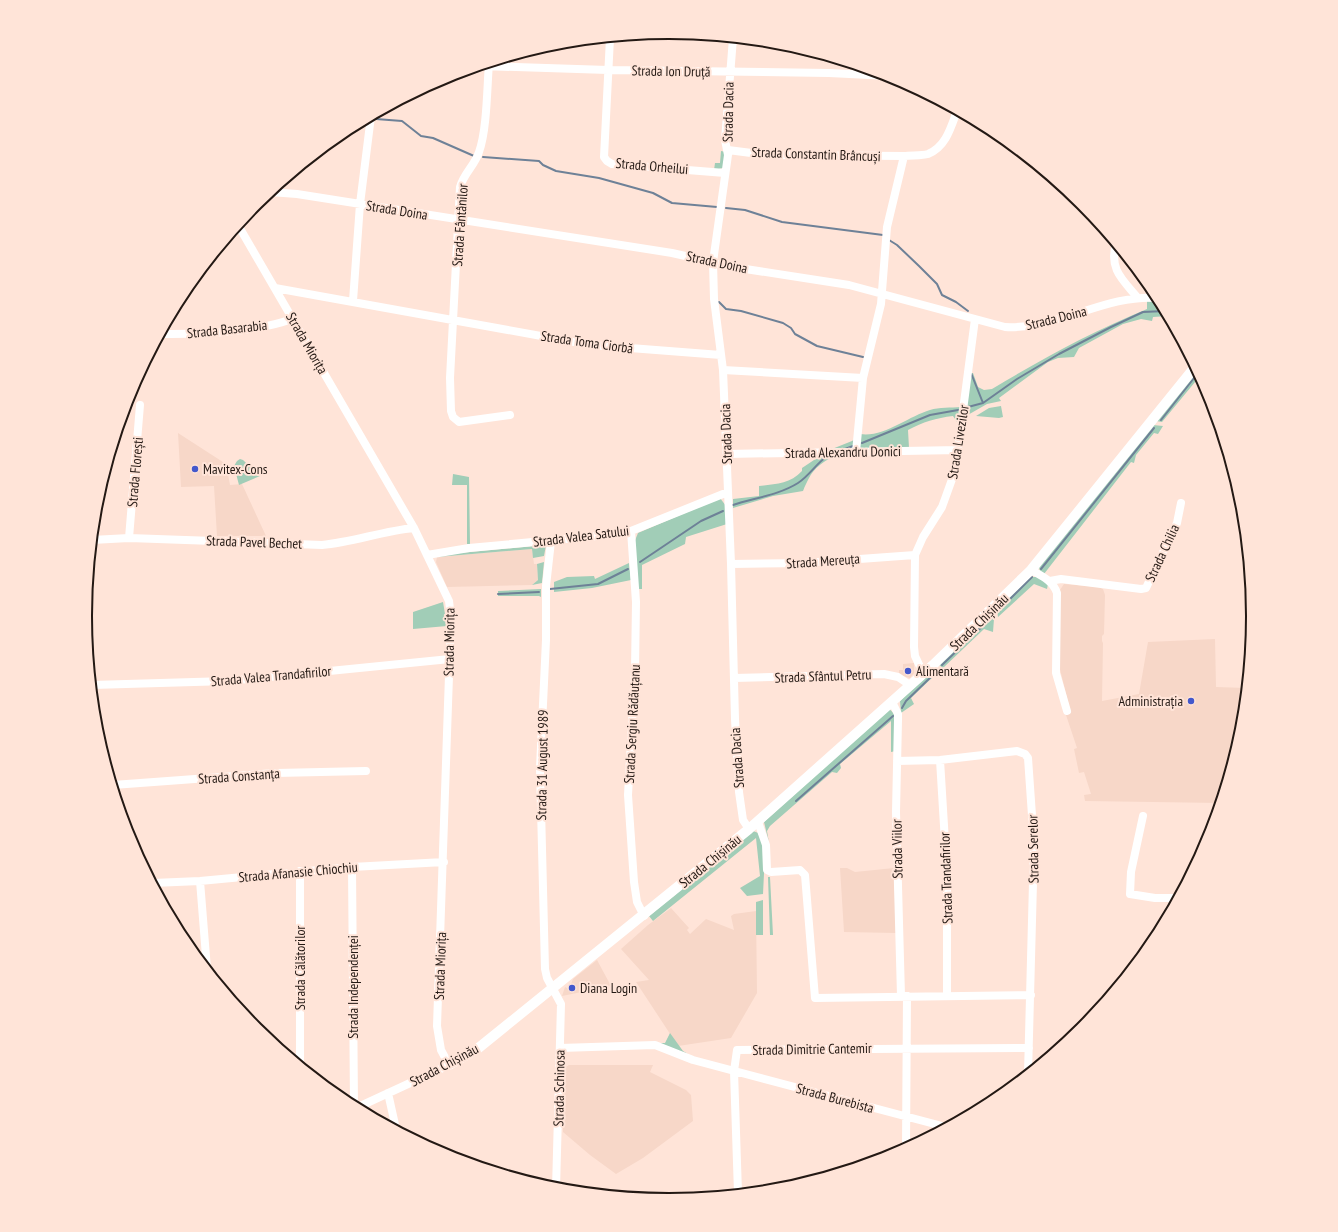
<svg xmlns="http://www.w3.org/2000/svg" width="1338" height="1232" font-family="'PT Sans Narrow',sans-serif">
  <rect width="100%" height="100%" fill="#ffe4d8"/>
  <path fill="#f7d7c8" d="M 178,433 L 226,464 L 230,485 L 242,484 L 266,536 L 217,536 L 214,486 L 181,487 Z
    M 532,549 L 534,564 L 537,564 L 538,580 L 532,585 L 447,587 L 436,562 L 437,557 Z
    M 1064,584 L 1098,587 L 1103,589 L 1105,595 L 1104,634 L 1102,636 L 1102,641 L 1103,643 L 1102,701 L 1139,694 L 1148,642 L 1215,639 L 1216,687 L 1246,688 L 1242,730 L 1220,803 L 1085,801 L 1084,795 L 1091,794 L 1084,772 L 1079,773 L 1074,749 L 1077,748 L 1065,712 L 1070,710 L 1058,661 L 1060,590 Z
    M 914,663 L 914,673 L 910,678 L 899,675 L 899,670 L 903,670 L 903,664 Z
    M 840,868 L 847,868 L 855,872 L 894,868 L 896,933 L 844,932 Z
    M 671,908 L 689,928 L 687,930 L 690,934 L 706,919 L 734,930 L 731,916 L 734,914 L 756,911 L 757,993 L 731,1038 L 678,1046 L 636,982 L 649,980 L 621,949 L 648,925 Z
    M 597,960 L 611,986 L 562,996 L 565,987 L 569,989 L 573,979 Z
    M 569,1065 L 653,1065 L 650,1072 L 686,1090 L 691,1095 L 693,1121 L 643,1158 L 616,1174 L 590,1155 L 563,1132 L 562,1069 Z"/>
  <path fill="#a1cdb7" d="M 721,151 L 726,152 L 723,168 L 714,170 L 715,163 L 720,163 Z
    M 1147,301 L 1159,303 L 1168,316 L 1153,317 L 1152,321 L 1141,319 L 1123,324 L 1079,348 L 1074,357 L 1058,358 L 1048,362 L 999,398 L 1001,401 L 987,404 L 966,416 L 970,373 L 973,373 L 978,387 L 984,390 L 992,389 C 1042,359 1093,331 1147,309 Z
    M 1197,370 L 1200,376 L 1162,422 L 1156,421 Z
    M 1001,406 L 1003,417 L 999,418 L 976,416 L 989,408 Z
    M 961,407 L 959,419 L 957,422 L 953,416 C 936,418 923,422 908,430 L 909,448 L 860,448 L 860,434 C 883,438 909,416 930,410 C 939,407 951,408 961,407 Z
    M 1153,425 L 1163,426 L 1158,434 L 1154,433 L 1136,455 L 1134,463 L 1131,462 L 1044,574 L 1040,572 L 1039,567 Z
    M 855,439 L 854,450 L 827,451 L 852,441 Z
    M 835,455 C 815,467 812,470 803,491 L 773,496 L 733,508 L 733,499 L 759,496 L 759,486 C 776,484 790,484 802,471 L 802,468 L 820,456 Z
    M 240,459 L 243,460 L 260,476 L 239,485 L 234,466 L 237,461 Z
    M 453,474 L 469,477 L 470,544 L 467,544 L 467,485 L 452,485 Z
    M 720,498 L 726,506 L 727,524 L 686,537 L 685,544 L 642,565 L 642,589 L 638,589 L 634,543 L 638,533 Z
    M 546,545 L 544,556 L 533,558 L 532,549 L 437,557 L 439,555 Z
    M 544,562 L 542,583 L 532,585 L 538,580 L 537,564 Z
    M 629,563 L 631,580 L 592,588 L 554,592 L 554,582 L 567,577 L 594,576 L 595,579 Z
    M 1030,577 L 1037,577 L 1048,584 L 1047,589 L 1034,584 L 998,617 L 997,609 Z
    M 541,589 L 541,597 L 539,596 L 498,596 L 498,591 Z
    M 443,602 L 447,626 L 413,629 L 413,612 Z
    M 992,614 L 994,619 L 993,632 L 984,629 L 943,668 L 939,665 Z
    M 933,670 L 944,675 L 937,673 L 911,698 L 914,704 L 901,713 L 900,701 Z
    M 889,709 C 901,716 896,739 896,751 L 891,752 L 891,721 L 840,764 L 841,768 L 837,773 L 832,772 L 770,826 L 767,831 L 769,843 L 764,822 Z
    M 753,831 L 761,834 L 765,853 L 763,894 L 747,896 L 740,888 L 760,876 L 756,838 L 653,921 L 649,916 Z
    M 768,877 L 770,877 L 773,935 L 770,935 Z
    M 763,900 L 763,935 L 756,935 L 756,902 Z
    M 670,1033 L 683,1051 L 688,1054 L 656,1043 L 665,1043 Z"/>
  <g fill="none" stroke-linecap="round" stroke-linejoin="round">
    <path stroke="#6e8197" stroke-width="2" d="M 376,119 L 402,121 L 421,136 L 433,138 L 474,156
      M 483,157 L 539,161 L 543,165 L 556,171 L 599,178 L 653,193 L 672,203 L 717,207
      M 726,208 L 745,210 L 782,222 L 883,235
      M 889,240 L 897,245 L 919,266 L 937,284 L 942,295 L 956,302 L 968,311
      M 719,302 L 726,309 L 741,311 L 783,323 L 791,328 L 795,334 L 817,346 L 863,357
      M 971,373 L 983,403
      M 968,407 L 983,403 L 1017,379 L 1059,354 L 1111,327 L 1143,312 L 1165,311
      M 1161,420 L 1198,373
      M 862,443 L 930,415 L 958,410
      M 845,449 L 853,446
      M 733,505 C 754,498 779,495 798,483 C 809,476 816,464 826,457
      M 640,562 L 701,521 L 723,511
      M 1041,569 L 1154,428
      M 550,589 L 598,584 L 628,569
      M 498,594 L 539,592
      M 999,610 L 1032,577
      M 942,665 L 991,618
      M 902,708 L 906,701 L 935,673
      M 796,801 L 893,716"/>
    <path stroke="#fff" stroke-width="8" d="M 610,38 L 604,157 L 607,161 L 612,164 L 725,173
      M 733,38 L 725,140 L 728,155 L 713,262 L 714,299 L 723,370 L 731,564 L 735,719 L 739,792 L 743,820 L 749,829
      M 489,63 C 487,88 487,130 479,152 C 475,165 464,173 460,187 L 450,378 L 451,411 L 453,417 L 459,422 L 510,415
      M 481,66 L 608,70 L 829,73 L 890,76
      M 728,150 L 767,155 L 904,156
      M 270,192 L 297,194 L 672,253 L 739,268 L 849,285 L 1005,327 C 1058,330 1104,294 1158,298
      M 238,225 L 414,528 L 449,601 L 451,617 L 437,1026 L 441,1050 L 449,1065 L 356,1108
      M 1116,244 C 1109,269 1122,279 1137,297
      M 275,288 L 591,345 L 721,355
      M 353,301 L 360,204 L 371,116
      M 161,334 C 202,334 253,333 292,319
      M 723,370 L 863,378
      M 856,452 L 863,378 L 881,304 L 887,227 L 904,156 C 911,155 922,156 928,154 C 946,147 951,127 957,111
      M 727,454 L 959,450
      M 631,531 L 636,602 L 635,670 L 628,795 L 634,882 L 637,902 L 644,916
      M 129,538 L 140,405
      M 92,540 L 129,538 L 322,545 C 353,542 383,531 414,528
      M 551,541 L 546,586 L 546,640 L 540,768 L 545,969 L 547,978 L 561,1004 L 556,1189
      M 427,555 L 469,548 L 619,534 L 631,531 L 728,492
      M 731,564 L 804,563 L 915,555
      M 1031,570 C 1042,576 1053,581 1057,593 L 1056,673 L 1067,711
      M 1050,581 L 1061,579 L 1141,589 L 1146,588 L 1177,523 L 1181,503
      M 923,673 L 915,656 L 914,647 L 915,555 L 923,537 L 942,507 L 955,471 L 975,319
      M 734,678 L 884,674 L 898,677 L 910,685
      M 92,685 L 228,681 L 450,659
      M 892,702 L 898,714 L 898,720 L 896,812 L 901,996
      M 940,760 L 947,875 L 947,996
      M 897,761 L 940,760 L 1017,751 L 1025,754 L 1028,758 L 1034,844 L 1028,1074
      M 113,785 L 276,773 L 366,771
      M 1143,816 L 1131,872 L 1130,894 L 1155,898 L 1177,898
      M 758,822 L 766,845 L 767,870 L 771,872 L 800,870 L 805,875 L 815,998 L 1031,995
      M 352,867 L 354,1106
      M 300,871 L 300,1065
      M 200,881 L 207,969
      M 153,883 L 200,881 L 352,867 L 444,862
      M 560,1048 L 655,1045 L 693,1060 L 946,1127
      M 388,1093 L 396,1129
      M 906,1148 L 907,996
      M 738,1193 L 734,1071 L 737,1050 L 1029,1048"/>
    <path stroke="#fff" stroke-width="10" d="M 449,1065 L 476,1050 L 749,829 L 933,665 L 1031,570 L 1195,367"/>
  </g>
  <g fill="#4358cc" stroke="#ffe4d8" stroke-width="1.5">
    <circle cx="195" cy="469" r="4"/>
    <circle cx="908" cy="671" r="4"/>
    <circle cx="1191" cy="701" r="4"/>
    <circle cx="572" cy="988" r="4"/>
  </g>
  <g text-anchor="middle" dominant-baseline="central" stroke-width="4" stroke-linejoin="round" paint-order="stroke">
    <g font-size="14" fill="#241914" stroke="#ffe4d8">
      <text transform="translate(671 71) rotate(1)">Strada Ion Druță</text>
      <text transform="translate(728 112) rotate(-89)">Strada Dacia</text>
      <text transform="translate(816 154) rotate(2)">Strada Constantin Brâncuși</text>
      <text transform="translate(652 166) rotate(5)">Strada Orheilui</text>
      <text transform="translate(397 210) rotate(9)">Strada Doina</text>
      <text transform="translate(460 225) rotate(-86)">Strada Fântânilor</text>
      <text transform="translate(717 262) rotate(12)">Strada Doina</text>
      <text transform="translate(1056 318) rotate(-14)">Strada Doina</text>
      <text transform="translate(227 329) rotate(-6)">Strada Basarabia</text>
      <text transform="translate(587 342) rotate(8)">Strada Toma Ciorbă</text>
      <text transform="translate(307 343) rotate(60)">Strada Miorița</text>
      <text transform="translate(726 434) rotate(-92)">Strada Dacia</text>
      <text transform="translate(958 442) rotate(-81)">Strada Livezilor</text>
      <text transform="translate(843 452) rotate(-1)">Strada Alexandru Donici</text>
      <text transform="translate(135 472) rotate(-85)">Strada Florești</text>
      <text transform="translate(581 536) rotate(-7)">Strada Valea Satului</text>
      <text transform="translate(254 542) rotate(2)">Strada Pavel Bechet</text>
      <text transform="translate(1162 553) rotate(-65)">Strada Chilia</text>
      <text transform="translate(823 561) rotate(-4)">Strada Mereuța</text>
      <text transform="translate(979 622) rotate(-44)">Strada Chișinău</text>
      <text transform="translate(449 642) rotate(-89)">Strada Miorița</text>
      <text transform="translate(271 676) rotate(-5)">Strada Valea Trandafirilor</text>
      <text transform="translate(823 676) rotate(-2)">Strada Sfântul Petru</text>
      <text transform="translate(632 724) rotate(-87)">Strada Sergiu Rădăuțanu</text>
      <text transform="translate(737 758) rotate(-94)">Strada Dacia</text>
      <text transform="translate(542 765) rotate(-89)">Strada 31 August 1989</text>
      <text transform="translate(239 776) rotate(-4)">Strada Constanța</text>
      <text transform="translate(897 849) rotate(-91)">Strada Viilor</text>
      <text transform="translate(1033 849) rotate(-91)">Strada Serelor</text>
      <text transform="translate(710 861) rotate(-39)">Strada Chișinău</text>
      <text transform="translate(298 872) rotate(-5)">Strada Afanasie Chiochiu</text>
      <text transform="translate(946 878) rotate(-92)">Strada Trandafirilor</text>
      <text transform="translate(440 966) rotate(-88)">Strada Miorița</text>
      <text transform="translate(300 968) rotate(-90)">Strada Călătorilor</text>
      <text transform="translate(353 987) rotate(-90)">Strada Independenței</text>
      <text transform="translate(812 1049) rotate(-1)">Strada Dimitrie Cantemir</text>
      <text transform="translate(444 1065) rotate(-28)">Strada Chișinău</text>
      <text transform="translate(559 1088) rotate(-89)">Strada Schinosa</text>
      <text transform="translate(835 1098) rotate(15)">Strada Burebista</text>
    </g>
    <g font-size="14" fill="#241914" stroke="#ffe4d8" text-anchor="start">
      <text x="203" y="469">Mavitex-Cons</text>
      <text x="916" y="671">Alimentară</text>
      <text x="1183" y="701" text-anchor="end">Administrația</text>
      <text x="580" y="988">Diana Login</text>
    </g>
  </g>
  <path d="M0 0H1338V1232H0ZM92 616a577 577 0 1 1 1154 0a577 577 0 1 1-1154 0Z" fill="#ffe4d8" fill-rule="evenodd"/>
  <path fill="none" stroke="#241914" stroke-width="2" d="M92 616a577 577 0 1 1 1154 0a577 577 0 1 1-1154 0Z"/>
</svg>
